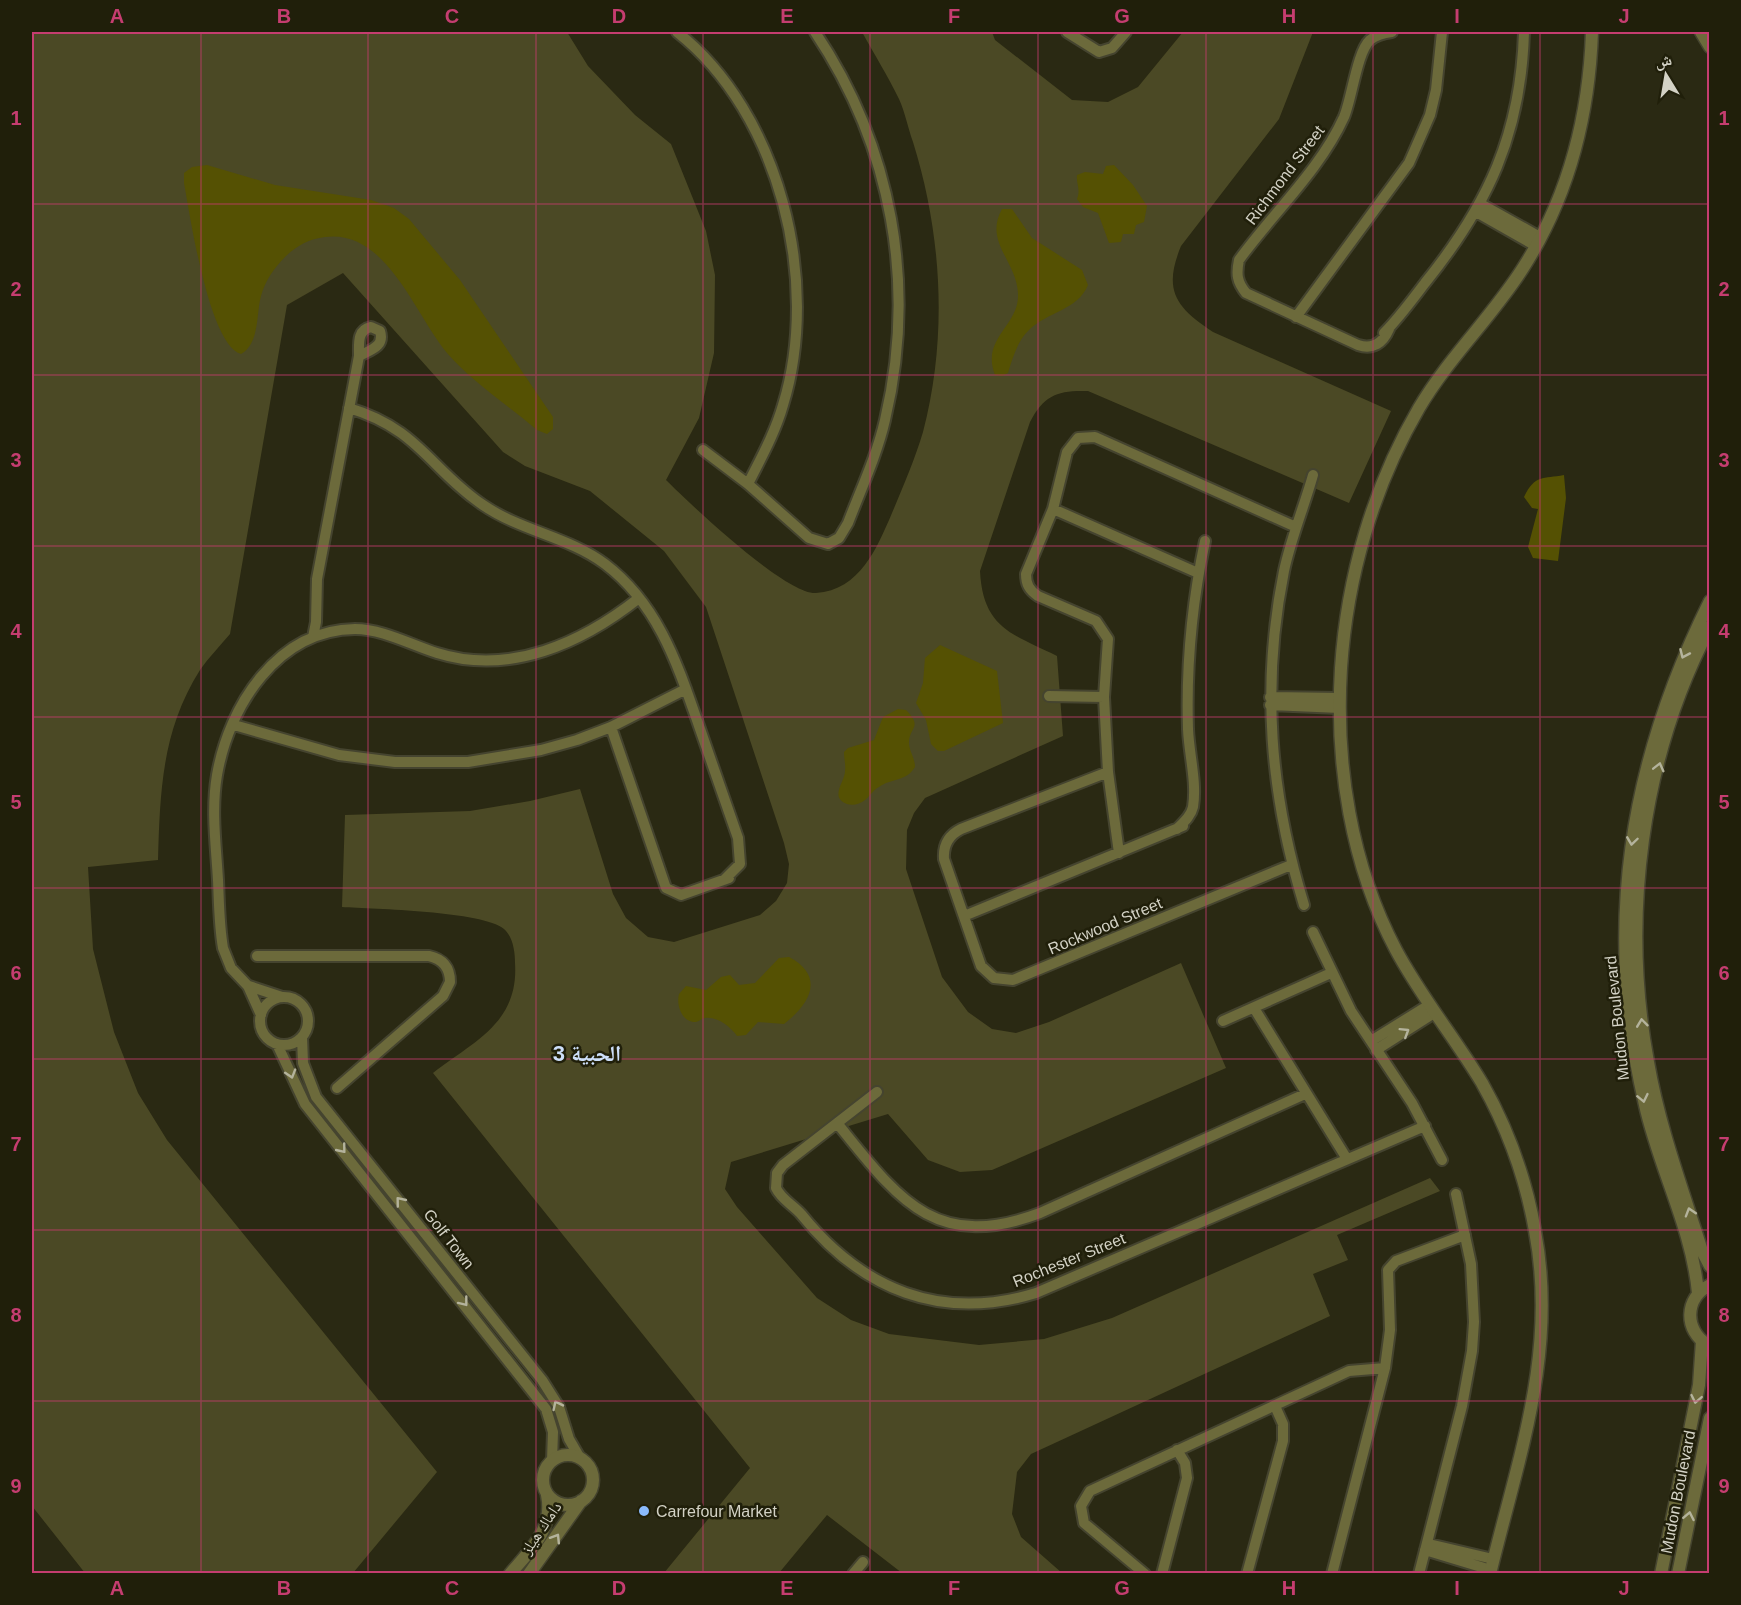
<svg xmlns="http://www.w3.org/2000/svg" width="1741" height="1605" font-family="Helvetica,'Noto Naskh Arabic',sans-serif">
  <rect width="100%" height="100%" fill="#2a2913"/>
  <path fill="#4b4925" d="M 32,32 L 567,32 L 588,66 L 635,115 L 671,144 L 706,231 L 715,275 L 714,353 L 699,418 L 666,480 C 690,504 786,595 816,593 C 860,590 877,548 892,513 C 903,487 915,459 923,432 C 948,337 942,235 913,142 C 908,128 905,112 899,99 C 888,76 874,54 862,32 L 992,32 L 995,40 L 1072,100 L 1108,102 L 1138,87 L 1183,32 L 1313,32 L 1279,119 L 1181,246 C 1163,290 1175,307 1213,332 L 1391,411 L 1349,503 L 1088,391 C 1058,390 1044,395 1030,422 L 980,571 C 983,628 1012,634 1057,656 L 1063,736 L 925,798 L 914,813 L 907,830 L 906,869 L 942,977 L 968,1012 L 992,1029 L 1016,1033 L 1049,1022 L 1181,963 L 1226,1068 L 992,1170 L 960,1172 L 928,1160 L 888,1114 L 731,1162 L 725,1189 L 737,1207 L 817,1298 L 851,1320 L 889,1334 L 979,1345 L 1044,1339 L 1112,1318 L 1430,1178 L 1440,1191 L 1337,1235 L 1348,1260 L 1313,1274 L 1330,1316 L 1031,1454 L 1017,1472 L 1012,1514 L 1021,1537 L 1062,1573 L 902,1573 L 827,1515 L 779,1573 L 664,1573 L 750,1468 L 433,1073 C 474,1041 519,1023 515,963 C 515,952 513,937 504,929 C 483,911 373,909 342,907 L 345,815 L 470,811 L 530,801 L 580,789 L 613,894 L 626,918 L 648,937 L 674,942 L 760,915 L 776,901 L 787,883 L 789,864 L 784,843 L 706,607 L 664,551 L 590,491 L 525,466 L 503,452 L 343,273 L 287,305 L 230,634 C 220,646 209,657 200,670 C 162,730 160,791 158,860 L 88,867 L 93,949 L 114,1032 L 138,1093 L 167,1140 L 437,1472 L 353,1573 L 85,1573 L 32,1506 Z"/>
  <path fill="#555103" d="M 207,165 L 275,185 L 371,200 L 394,208 L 409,219 L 460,280 L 553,417 L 553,429 L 547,434 L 537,430 C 508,405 472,382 447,353 C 414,313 386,229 325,237 C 309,239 296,246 285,257 C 274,268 265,281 261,296 C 256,314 260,343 241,354 C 209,345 190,215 184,183 L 184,173 L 192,167 Z
    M 1114,165 L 1133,185 L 1147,206 L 1144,222 L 1136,225 L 1134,234 L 1123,234 L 1121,242 L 1109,243 L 1098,213 L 1083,207 L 1077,199 C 1081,189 1076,184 1077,175 L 1085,172 L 1103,174 L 1106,166 Z
    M 1002,209 L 1012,209 L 1032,238 L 1082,270 L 1088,285 C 1078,310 1047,312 1029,330 C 1018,340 1012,359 1008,373 L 1002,376 L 995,375 C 981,339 1017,327 1018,297 C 1019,262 983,243 1002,209 Z
    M 1564,475 L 1566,498 L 1558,561 L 1533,558 L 1528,547 L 1538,509 L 1532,508 L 1524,497 C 1535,474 1543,479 1564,475 Z
    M 940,645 L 997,671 L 1003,723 L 944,751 L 938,751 L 931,744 L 926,720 L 916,703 L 923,683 L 925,658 Z
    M 898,709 L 906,710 C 924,728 908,727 909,744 C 910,753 915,758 915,767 C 906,782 891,778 879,787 C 873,790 870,796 865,800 C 860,804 853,806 847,804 C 829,797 845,782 845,771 C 846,765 844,759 844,752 L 848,748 L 874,740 L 883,717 Z
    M 789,957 C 825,976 811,1003 784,1024 L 758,1022 L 746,1035 L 737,1036 C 731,1027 717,1016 705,1018 C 702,1018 700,1021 696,1022 C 682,1023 676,1005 679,994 L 686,986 L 706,990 L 721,977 L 730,975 L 739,985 L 755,983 L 779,958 Z"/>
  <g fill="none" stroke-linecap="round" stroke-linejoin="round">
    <defs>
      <path id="minor" d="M 677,32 C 780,113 821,282 783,405 C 775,433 761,458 748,484
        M 1067,32 L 1099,52 L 1112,48 L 1126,32
        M 1481,204 L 1540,237
        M 1476,212 L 1536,246
        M 1296,317 L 1409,163 L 1430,115 L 1436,90 L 1442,32
        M 371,327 L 380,331 C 385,347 370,350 359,356 C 359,343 357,330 371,327 Z
        M 1389,329 C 1383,343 1373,350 1358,345 L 1246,293 C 1237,282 1236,274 1239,260 C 1273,213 1320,170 1344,117 C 1352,98 1357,52 1370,40 C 1376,35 1384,33 1392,32
        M 1384,333 C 1399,318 1412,300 1425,283 C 1488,205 1521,134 1524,32
        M 349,408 C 419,429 430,469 483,505 C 521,531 569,537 605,564 C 659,605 678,666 699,726 C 712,763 725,801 738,838 L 740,864 L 724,880
        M 703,450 L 748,484 L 809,538 L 828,544 L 839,538 L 848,523 C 861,489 877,455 885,420 C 917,285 892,147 815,32
        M 1053,509 L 1198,573
        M 313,637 L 316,622 L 317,579 L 359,356
        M 1049,696 L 1104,697
        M 1270,697 L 1340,698
        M 1270,705 L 1340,708
        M 234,725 L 339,755 L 395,762 L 468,762 L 541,750 L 577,740 L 611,727 L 686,689
        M 611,727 L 666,888 L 681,895 L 729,878
        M 1108,772 L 961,829 C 949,835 943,845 944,859 L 981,966 L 994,978 L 1013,980 L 1291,865
        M 1177,829 C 1184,822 1191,816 1193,807 C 1197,782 1189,754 1188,729 C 1186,665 1192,603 1205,541
        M 1119,853 L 1108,772 L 1104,697 L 1108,639 L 1096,621 L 1038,596 C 1029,590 1026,584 1026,574 L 1053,509 L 1067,452 L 1078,438 L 1095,437 L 1296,527
        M 1304,905 C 1270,794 1261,685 1284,571 C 1291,538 1304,507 1313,475
        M 964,916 L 1183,826
        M 1313,932 L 1351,1011 L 1412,1103 L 1442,1160
        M 257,956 L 429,956 C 443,959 450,968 450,982 L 443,996 L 337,1088
        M 249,986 L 282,997
        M260 1021a24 24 0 1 1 48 0a24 24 0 1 1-48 0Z
        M 1254,1008 L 1347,1159
        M 261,1015 L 248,986 L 231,968 L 223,948 C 219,925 219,902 218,880 C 216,845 211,810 217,775 C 229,706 277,630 355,629 C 383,629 411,645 437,653 C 510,676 582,643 639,598
        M 1223,1021 L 1331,973
        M 302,1037 L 303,1063 L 316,1097 L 542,1380 L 559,1407 L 569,1439 L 580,1458
        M 1371,1041 L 1429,1005
        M 277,1044 L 305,1104 L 546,1409 L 553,1432 L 552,1461
        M 1376,1050 L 1434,1013
        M 877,1092 L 783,1165 L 777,1173 L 776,1188 C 781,1199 793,1205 801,1214 C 862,1290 941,1322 1036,1293 L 1425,1126
        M 837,1123 C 897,1197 934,1253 1040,1213 L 1305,1094
        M 1429,1544 L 1493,1559
        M 1425,1550 L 1491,1570
        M 853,1574 L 863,1562
        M 1145,1574 L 1084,1523 L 1081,1506 L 1090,1491 L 1349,1371 L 1385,1368
        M 1162,1574 L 1187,1478 L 1185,1463 L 1177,1450
        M 1247,1574 L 1283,1441 L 1283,1424 L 1275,1406
        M 1332,1574 L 1385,1368 L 1390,1330 L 1388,1270 L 1396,1261 L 1465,1235
        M 1419,1574 L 1462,1406 L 1472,1351 L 1474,1322 L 1471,1264 L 1456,1194"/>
      <path id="tertiary" d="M 1701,32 L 1710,47
        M 1710,627 C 1641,758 1621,918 1648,1062 C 1659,1126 1682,1188 1702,1251 L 1710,1266
        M 1698,1293 C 1692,1228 1659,1168 1645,1105 C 1603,927 1629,764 1710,601
        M 1708,1345 C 1684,1331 1684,1298 1710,1285
        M543 1480a25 25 0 1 1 50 0a25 25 0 1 1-50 0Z
        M 510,1574 C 531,1549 554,1529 547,1495
        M 529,1574 L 581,1501
        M 1490,1574 C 1518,1458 1558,1352 1535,1231 C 1526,1179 1508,1129 1482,1083 C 1455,1038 1421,997 1396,950 C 1351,865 1335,764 1341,668 C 1347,577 1373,487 1419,408 C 1449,357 1492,317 1523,268 C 1569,196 1589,116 1592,32
        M 1661,1574 L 1699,1385 L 1702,1341
        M 1678,1574 L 1710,1418"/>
    </defs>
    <use href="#minor" stroke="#45442f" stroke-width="14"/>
    <use href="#tertiary" stroke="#45442f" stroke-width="15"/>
    <use href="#minor" stroke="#6c6a3b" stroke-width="10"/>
    <use href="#tertiary" stroke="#6c6a3b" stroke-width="12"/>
  </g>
  <defs><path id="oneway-chevron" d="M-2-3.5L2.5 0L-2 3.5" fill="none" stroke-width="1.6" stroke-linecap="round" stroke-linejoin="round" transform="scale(1.5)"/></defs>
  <g stroke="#b4b39c">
    <use href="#oneway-chevron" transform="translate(1684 654) rotate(114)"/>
    <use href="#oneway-chevron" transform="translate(1659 767) rotate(-76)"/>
    <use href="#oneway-chevron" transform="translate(1632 841) rotate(98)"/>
    <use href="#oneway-chevron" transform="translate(1642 1023) rotate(-97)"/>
    <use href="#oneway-chevron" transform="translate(1405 1032) rotate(-32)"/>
    <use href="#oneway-chevron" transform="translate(291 1074) rotate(73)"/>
    <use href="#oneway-chevron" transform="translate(1643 1098) rotate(78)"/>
    <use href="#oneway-chevron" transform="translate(342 1149) rotate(51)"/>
    <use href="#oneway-chevron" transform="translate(400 1201) rotate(-129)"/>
    <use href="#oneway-chevron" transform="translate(1690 1212) rotate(-107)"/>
    <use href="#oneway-chevron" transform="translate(464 1302) rotate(52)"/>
    <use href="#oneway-chevron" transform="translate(1696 1399) rotate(101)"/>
    <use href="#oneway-chevron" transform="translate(557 1405) rotate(-116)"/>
    <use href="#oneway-chevron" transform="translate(1689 1516) rotate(-79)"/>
    <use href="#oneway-chevron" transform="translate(556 1538) rotate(-58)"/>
  </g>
  <path fill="none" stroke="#c53d70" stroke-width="1.5" stroke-opacity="0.55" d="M 201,32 L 201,1574M 368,32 L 368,1574M 536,32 L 536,1574M 703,32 L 703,1574M 870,32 L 870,1574M 1038,32 L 1038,1574M 1206,32 L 1206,1574M 1373,32 L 1373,1574M 1540,32 L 1540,1574M 32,204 L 1710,204M 32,375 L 1710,375M 32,546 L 1710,546M 32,717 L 1710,717M 32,888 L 1710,888M 32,1059 L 1710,1059M 32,1230 L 1710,1230M 32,1401 L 1710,1401"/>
  <circle fill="#8abafc" stroke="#201f0a" stroke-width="2" cx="644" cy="1511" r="6"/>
  <g text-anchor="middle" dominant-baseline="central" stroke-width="5" stroke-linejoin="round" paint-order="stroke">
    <g font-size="16" fill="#d3d2c5" stroke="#201f0a">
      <text transform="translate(1285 175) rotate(-53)">Richmond Street</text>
      <text transform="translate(1105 926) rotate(-23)">Rockwood Street</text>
      <text transform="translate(1617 1018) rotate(-96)">Mudon Boulevard</text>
      <text transform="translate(449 1239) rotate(52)">Golf Town</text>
      <text transform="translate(1069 1260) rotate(-22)">Rochester Street</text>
      <text transform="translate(1678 1492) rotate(-79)">Mudon Boulevard</text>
      <text transform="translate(541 1528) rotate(-56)">داماك هيلز</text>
    </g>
    <g font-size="16" fill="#d3d2c5" stroke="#201f0a" text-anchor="start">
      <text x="656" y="1511">Carrefour Market</text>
    </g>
    <g font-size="22" font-weight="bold" fill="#cddff9" stroke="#201f0a">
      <text x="587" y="1053">الحبية 3</text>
    </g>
  </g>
  <rect width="1741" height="1605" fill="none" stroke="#201f0a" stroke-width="66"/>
  <g transform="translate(1666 75) rotate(349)" stroke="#201f0a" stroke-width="4.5" paint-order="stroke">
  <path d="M0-4.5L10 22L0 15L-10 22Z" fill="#d3d2c5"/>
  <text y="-9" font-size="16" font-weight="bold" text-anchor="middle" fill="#d3d2c5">ش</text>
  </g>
  <rect x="33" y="33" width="1675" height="1539" fill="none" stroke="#c53d70" stroke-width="2"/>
  <g font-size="20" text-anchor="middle" font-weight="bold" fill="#c53d70">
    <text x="117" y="23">A</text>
    <text x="284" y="23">B</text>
    <text x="452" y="23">C</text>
    <text x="619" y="23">D</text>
    <text x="787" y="23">E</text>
    <text x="954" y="23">F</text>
    <text x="1122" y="23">G</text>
    <text x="1289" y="23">H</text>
    <text x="1457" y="23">I</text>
    <text x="1624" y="23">J</text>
    <text x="16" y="125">1</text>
    <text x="1724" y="125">1</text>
    <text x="16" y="296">2</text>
    <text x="1724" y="296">2</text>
    <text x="16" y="467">3</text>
    <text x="1724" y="467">3</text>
    <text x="16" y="638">4</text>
    <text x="1724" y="638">4</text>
    <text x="16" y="809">5</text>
    <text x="1724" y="809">5</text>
    <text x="16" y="980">6</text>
    <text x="1724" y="980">6</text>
    <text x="16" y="1151">7</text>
    <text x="1724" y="1151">7</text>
    <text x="16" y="1322">8</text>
    <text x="1724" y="1322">8</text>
    <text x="16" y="1493">9</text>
    <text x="1724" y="1493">9</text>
    <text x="117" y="1595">A</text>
    <text x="284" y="1595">B</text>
    <text x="452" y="1595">C</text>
    <text x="619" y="1595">D</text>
    <text x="787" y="1595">E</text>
    <text x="954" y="1595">F</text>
    <text x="1122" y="1595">G</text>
    <text x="1289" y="1595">H</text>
    <text x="1457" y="1595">I</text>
    <text x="1624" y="1595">J</text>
  </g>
</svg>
